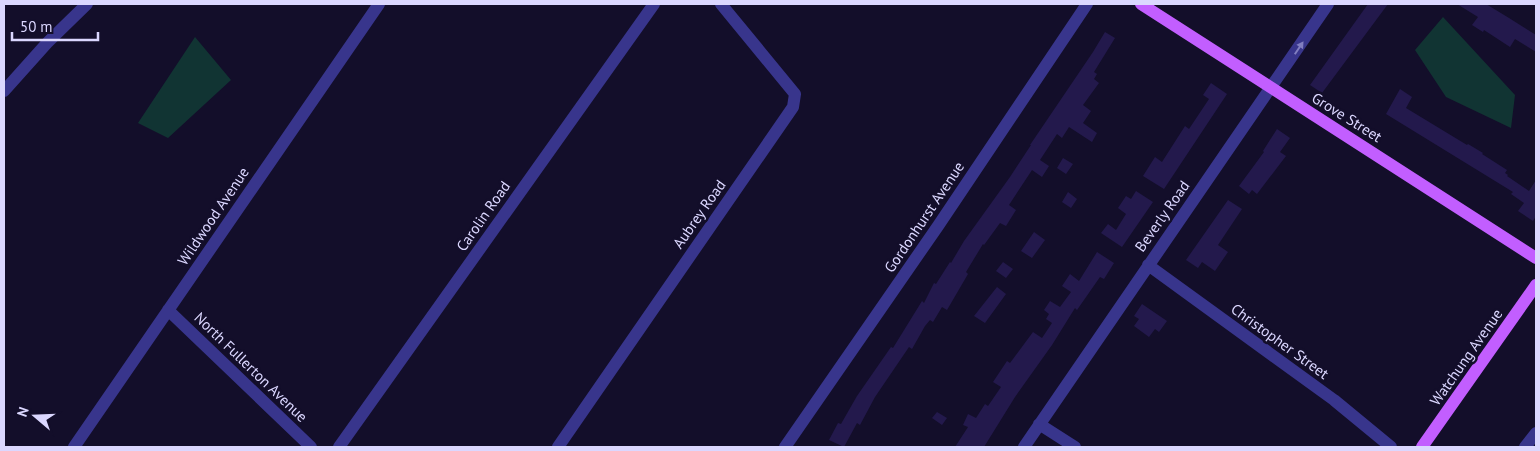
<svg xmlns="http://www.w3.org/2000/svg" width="1540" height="451" font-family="'PT Sans',sans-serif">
  <rect width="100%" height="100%" fill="#130e2a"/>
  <path fill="#113433" d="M 1443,17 L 1515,95 L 1511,128 L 1446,97 L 1415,50 Z
    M 195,37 L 231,80 L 168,138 L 138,123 Z"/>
  <path fill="#23194c" d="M 1368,4 L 1388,4 L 1322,93 L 1310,85 Z
    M 1457,4 L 1486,4 L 1509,18 L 1536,35 L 1536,52 L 1515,39 L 1510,47 L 1484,30 L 1483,32 L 1472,25 L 1478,17 Z
    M 1105,32 L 1115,38 L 1094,72 L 1097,74 L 1094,79 L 1099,83 L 1083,105 L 1091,111 L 1083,123 L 1097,133 L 1092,142 L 1069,127 L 1062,138 L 1057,134 L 1040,160 L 1049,166 L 1042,177 L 1032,170 L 1009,205 L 1016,210 L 1006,226 L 1000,223 L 984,245 L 983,244 L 966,272 L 968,274 L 947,310 L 942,307 L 933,322 L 930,320 L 925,326 L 912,349 L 909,347 L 875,397 L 860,425 L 857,423 L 844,447 L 829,440 L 838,423 L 841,424 L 857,396 L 891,347 L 893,348 L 922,301 L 924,303 L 934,283 L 936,284 L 950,262 L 951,263 L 964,241 L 1010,177 L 1031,145 L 1030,145 L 1093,52 Z
    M 1211,83 L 1227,94 L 1164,189 L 1143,176 L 1155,157 L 1162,162 L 1185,126 L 1189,129 L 1209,99 L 1203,95 Z
    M 1400,89 L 1412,97 L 1406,108 L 1467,145 L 1468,144 L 1483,153 L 1482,154 L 1507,170 L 1505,173 L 1508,175 L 1507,176 L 1529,191 L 1536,180 L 1536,216 L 1533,221 L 1518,211 L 1524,203 L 1511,194 L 1513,192 L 1386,114 Z
    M 1277,129 L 1290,138 L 1280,152 L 1286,156 L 1257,194 L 1252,190 L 1249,194 L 1239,186 L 1264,152 L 1263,151 Z
    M 1063,158 L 1073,164 L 1066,174 L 1057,168 Z
    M 1136,191 L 1153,202 L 1122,247 L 1101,233 L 1108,224 L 1116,230 L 1126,214 L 1118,208 L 1126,196 L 1131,199 Z
    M 1068,192 L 1077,199 L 1071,208 L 1062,202 Z
    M 1228,200 L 1242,209 L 1218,245 L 1228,252 L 1215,271 L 1202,262 L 1198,268 L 1186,260 Z
    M 1034,232 L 1045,240 L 1032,258 L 1021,251 Z
    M 1097,252 L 1114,263 L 1104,279 L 1100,277 L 1077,310 L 1075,308 L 1052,345 L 1015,397 L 984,447 L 955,447 L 968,427 L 963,425 L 968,414 L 976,418 L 985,404 L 988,406 L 1001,387 L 993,382 L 1007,361 L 1010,363 L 1033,332 L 1042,338 L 1052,323 L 1046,319 L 1049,314 L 1044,310 L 1050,301 L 1060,307 L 1071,292 L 1062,286 L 1070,274 L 1079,281 Z
    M 1003,262 L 1013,269 L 1006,278 L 996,271 Z
    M 997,287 L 1006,294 L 985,323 L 974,316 Z
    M 1142,304 L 1167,321 L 1159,332 L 1155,329 L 1149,337 L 1134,326 L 1139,319 L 1134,316 Z
    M 937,412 L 947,418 L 942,425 L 932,418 Z"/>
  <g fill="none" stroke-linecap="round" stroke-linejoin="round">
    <path stroke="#38358c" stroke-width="12" d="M 4,91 L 47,43 L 87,4
      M 1148,265 L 1334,400 L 1391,447
      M 168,310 L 311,447
      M 1039,424 L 1075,447
      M 74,447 L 379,4
      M 339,447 L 654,4
      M 558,447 L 793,107 L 795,94 L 721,4
      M 785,447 L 938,226 L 1087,4
      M 1024,447 L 1328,4
      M 1525,447 L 1536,433"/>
    <path stroke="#c25eff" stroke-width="12" d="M 1141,4 L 1536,258
      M 1422,447 L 1536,285"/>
  </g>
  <defs><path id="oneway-solid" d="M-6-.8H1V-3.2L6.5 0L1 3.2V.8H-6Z" transform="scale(1.25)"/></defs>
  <use fill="#817ec0" href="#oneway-solid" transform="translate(1299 48) rotate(-56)"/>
  <g text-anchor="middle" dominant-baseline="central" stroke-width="5" stroke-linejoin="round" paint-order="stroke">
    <g font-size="15" fill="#dbd7ff" stroke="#130e2a">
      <text transform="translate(1347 117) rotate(32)">Grove Street</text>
      <text transform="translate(699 214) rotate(-55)">Aubrey Road</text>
      <text transform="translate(213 216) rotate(-56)">Wildwood Avenue</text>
      <text transform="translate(483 216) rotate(-55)">Carolin Road</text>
      <text transform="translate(1162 216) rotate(-55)">Beverly Road</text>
      <text transform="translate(924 217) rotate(-56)">Gordonhurst Avenue</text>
      <text transform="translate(1280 341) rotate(36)">Christopher Street</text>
      <text transform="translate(1466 357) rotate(-55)">Watchung Avenue</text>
      <text transform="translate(251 367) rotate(44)">North Fullerton Avenue</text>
    </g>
  </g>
  <rect width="1540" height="451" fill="none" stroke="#dbd7ff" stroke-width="10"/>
  <g transform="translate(35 416) rotate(289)" stroke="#130e2a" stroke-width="4" paint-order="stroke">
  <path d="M0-4L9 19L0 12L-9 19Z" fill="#dbd7ff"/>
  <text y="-8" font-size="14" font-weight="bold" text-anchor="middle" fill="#dbd7ff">N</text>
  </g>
  <path d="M12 32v8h86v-8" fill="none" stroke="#dbd7ff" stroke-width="2.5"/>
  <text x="20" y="32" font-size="15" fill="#dbd7ff" stroke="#130e2a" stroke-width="4" paint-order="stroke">50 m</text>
</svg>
